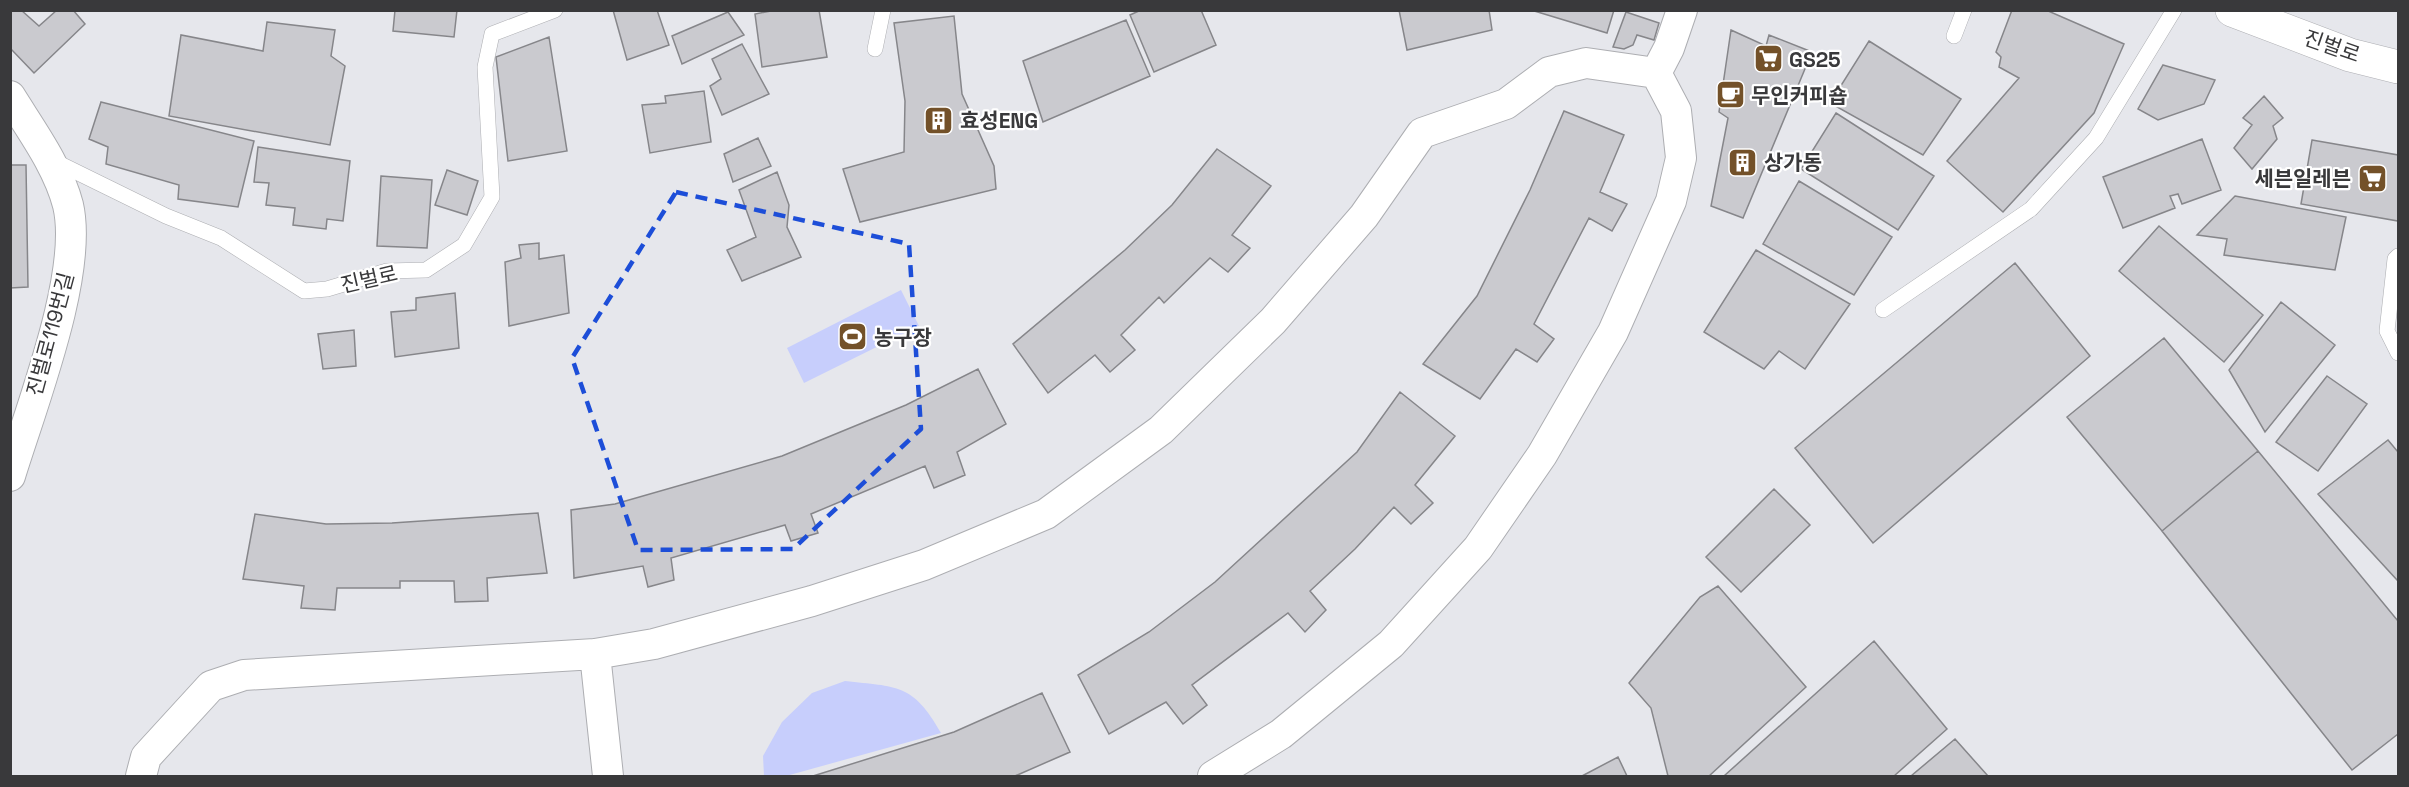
<svg xmlns="http://www.w3.org/2000/svg" width="2409" height="787" font-family="'Space Grotesk','Noto Sans KR',sans-serif">
  <rect width="100%" height="100%" fill="#e6e7ec"/>
  <path fill="#c7cefc" d="M 901,290 L 919,326 L 804,383 L 787,348 Z
    M 845,681 C 897,687 913,683 941,733 L 786,776 L 764,776 L 763,756 L 782,722 L 812,693 Z"/>
  <path fill="#cacacf" stroke="#86868a" stroke-width="1.5" d="M 10,10 L 21,10 L 39,26 L 57,10 L 73,10 L 85,24 L 34,73 L 10,48 Z
    M 395,10 L 457,10 L 454,37 L 393,31 Z
    M 613,10 L 657,10 L 669,45 L 627,60 Z
    M 776,10 L 819,10 L 827,57 L 762,67 L 755,14 Z
    M 1141,10 L 1201,10 L 1216,45 L 1154,72 L 1130,15 Z
    M 1399,10 L 1489,10 L 1492,30 L 1407,50 Z
    M 1531,10 L 1614,10 L 1607,33 Z
    M 2012,10 L 2046,10 L 2124,44 L 2094,113 L 2003,212 L 1947,161 L 2019,78 L 1999,67 L 2001,57 L 1996,52 Z
    M 728,12 L 744,35 L 682,64 L 672,36 Z
    M 1626,12 L 1659,23 L 1654,40 L 1637,35 L 1633,45 L 1624,49 L 1613,47 Z
    M 954,16 L 962,94 L 994,166 L 996,189 L 860,222 L 843,169 L 904,152 L 905,101 L 894,23 Z
    M 1126,20 L 1150,76 L 1043,122 L 1023,61 Z
    M 267,22 L 335,30 L 331,56 L 345,66 L 330,145 L 169,116 L 181,35 L 263,51 Z
    M 1731,30 L 1766,46 L 1769,35 L 1812,52 L 1743,218 L 1711,206 L 1728,118 L 1719,112 Z
    M 549,37 L 567,151 L 508,161 L 496,57 Z
    M 1869,41 L 1961,99 L 1923,155 L 1830,103 Z
    M 742,44 L 769,94 L 722,115 L 710,86 L 721,79 L 712,59 Z
    M 2163,65 L 2215,80 L 2204,104 L 2158,120 L 2138,109 Z
    M 704,91 L 711,142 L 650,153 L 642,105 L 666,103 L 665,96 Z
    M 2264,96 L 2283,118 L 2273,126 L 2277,139 L 2252,169 L 2234,148 L 2252,125 L 2243,118 Z
    M 101,102 L 254,141 L 238,207 L 178,199 L 179,185 L 106,164 L 108,147 L 89,139 Z
    M 1564,111 L 1624,135 L 1600,192 L 1627,204 L 1612,231 L 1589,218 L 1534,324 L 1554,339 L 1537,362 L 1516,349 L 1480,399 L 1423,364 L 1477,296 L 1530,190 Z
    M 1836,113 L 1934,176 L 1898,230 L 1801,169 Z
    M 758,138 L 771,166 L 733,182 L 724,154 Z
    M 2202,139 L 2221,190 L 2182,204 L 2178,194 L 2170,196 L 2175,208 L 2123,228 L 2103,177 Z
    M 2312,140 L 2398,155 L 2398,221 L 2301,204 Z
    M 258,147 L 350,161 L 343,221 L 327,219 L 326,229 L 293,225 L 295,208 L 266,205 L 269,183 L 254,182 Z
    M 1217,149 L 1271,186 L 1232,235 L 1250,248 L 1228,272 L 1210,258 L 1164,303 L 1159,297 L 1121,335 L 1135,350 L 1110,372 L 1095,355 L 1048,393 L 1013,344 L 1125,250 L 1172,205 Z
    M 10,165 L 26,165 L 28,287 L 10,288 Z
    M 447,170 L 478,181 L 467,215 L 435,205 Z
    M 777,172 L 789,205 L 787,227 L 801,257 L 742,281 L 727,250 L 756,237 L 739,190 Z
    M 381,176 L 432,180 L 427,248 L 377,246 Z
    M 1799,181 L 1892,237 L 1854,295 L 1763,244 Z
    M 2235,196 L 2346,217 L 2335,270 L 2224,255 L 2227,239 L 2197,235 Z
    M 2159,226 L 2263,315 L 2224,362 L 2119,271 Z
    M 539,243 L 539,259 L 564,255 L 569,313 L 509,326 L 505,262 L 521,258 L 519,245 Z
    M 1756,250 L 1850,304 L 1805,369 L 1779,351 L 1764,369 L 1704,332 Z
    M 2015,263 L 2090,356 L 1873,543 L 1795,448 Z
    M 455,293 L 459,348 L 395,357 L 391,312 L 416,310 L 416,298 Z
    M 2281,302 L 2335,345 L 2265,432 L 2229,370 Z
    M 354,330 L 356,366 L 323,369 L 318,334 Z
    M 2164,338 L 2258,451 L 2162,531 L 2067,417 Z
    M 978,369 L 1006,424 L 957,452 L 965,475 L 934,488 L 925,466 L 811,514 L 818,533 L 791,541 L 785,525 L 671,558 L 674,580 L 648,587 L 643,566 L 574,578 L 571,510 L 615,504 L 782,456 L 906,405 Z
    M 2327,376 L 2367,404 L 2318,471 L 2276,442 Z
    M 1400,392 L 1455,436 L 1415,485 L 1433,503 L 1411,524 L 1394,507 L 1355,549 L 1310,591 L 1326,610 L 1305,632 L 1288,613 L 1192,685 L 1207,705 L 1183,724 L 1166,702 L 1109,734 L 1078,675 L 1149,632 L 1215,582 L 1357,452 Z
    M 2388,440 L 2398,452 L 2398,581 L 2318,494 Z
    M 2258,451 L 2398,621 L 2398,734 L 2352,770 L 2162,531 Z
    M 1774,489 L 1810,525 L 1741,592 L 1706,557 Z
    M 538,513 L 547,573 L 487,578 L 488,601 L 455,602 L 454,581 L 400,581 L 400,588 L 337,588 L 335,610 L 301,608 L 304,586 L 243,579 L 255,514 L 326,524 L 392,523 Z
    M 1718,586 L 1806,687 L 1709,776 L 1668,776 L 1651,708 L 1629,683 L 1700,597 Z
    M 1874,641 L 1947,729 L 1894,776 L 1724,776 Z
    M 1042,693 L 1070,752 L 1015,776 L 813,776 L 954,732 Z
    M 1955,739 L 1988,776 L 1911,776 Z
    M 1618,757 L 1627,776 L 1582,776 Z"/>
  <g fill="none" stroke-linecap="round" stroke-linejoin="round">
    <defs>
      <path id="service" d="M 1954,36 L 1964,10
        M 875,49 L 883,10
        M 52,160 L 166,216 L 221,238 L 304,291 L 327,289 L 387,271 L 426,270 L 464,245 L 492,197 L 485,67 L 492,34 L 555,10
        M 2398,256 L 2395,259 L 2387,331 L 2398,353
        M 1883,310 L 2031,209 L 2096,138 L 2174,10"/>
      <path id="minor" d="M 1656,73 L 1669,48 L 1682,10
        M 10,96 C 31,130 58,166 68,205 C 84,273 31,407 10,476
        M 595,654 L 608,776
        M 141,776 L 146,757 L 211,686 L 244,675 L 595,654 L 654,644 L 812,601 L 924,565 L 1046,514 L 1161,430 L 1273,321 L 1364,216 L 1422,133 L 1506,104 L 1549,72 L 1586,63 L 1656,73
        M 1213,776 L 1281,734 L 1391,644 L 1478,548 L 1542,455 L 1613,332 L 1671,201 L 1681,158 L 1676,111 L 1656,73"/>
      <path id="tertiary" d="M 2232,10 L 2350,55 L 2398,67"/>
    </defs>
    <use href="#service" stroke="#adaeb2" stroke-width="16"/>
    <use href="#minor" stroke="#adaeb2" stroke-width="32"/>
    <use href="#tertiary" stroke="#adaeb2" stroke-width="34"/>
    <use href="#service" stroke="#fff" stroke-width="15"/>
    <use href="#minor" stroke="#fff" stroke-width="30"/>
    <use href="#tertiary" stroke="#fff" stroke-width="33"/>
  </g>
  <path fill="none" stroke="#1d4ed8" stroke-width="4.5" stroke-dasharray="12 8" stroke-linejoin="round" d="M 676,192 L 909,244 L 921,429 L 793,549 L 638,550 L 572,358 Z"/>
  <defs>
    <symbol id="supermarket-square" viewBox="-11 -11 22 22"><rect x="-9" y="-9" width="18" height="18" rx="4" fill="#735129" stroke="#fff"/><path d="M-6-5.5h2.5l.6 2H6L4.5 2H-2.5L-4.4-4H-6ZM-1.5 3.2a1.3 1.3 0 1 0 .1 0ZM3 3.2a1.3 1.3 0 1 0 .1 0Z" fill="#fff"/></symbol>
    <symbol id="cafe-square" viewBox="-11 -11 22 22"><rect x="-9" y="-9" width="18" height="18" rx="4" fill="#735129" stroke="#fff"/><path d="M-5.5-4.5H6V0H3Q3 3.5 0 3.5H-2.5Q-5.5 3.5-5.5 0ZM3-3.2v2h1.7v-2ZM-6 4.5H4V6H-6Z" fill="#fff"/></symbol>
    <symbol id="building-square" viewBox="-11 -11 22 22"><rect x="-9" y="-9" width="18" height="18" rx="4" fill="#735129" stroke="#fff"/><path d="M-4-6H4V6H1V3H-1V6H-4ZM-2.5-4.3h1.7v1.8h-1.7ZM.8-4.3h1.7v1.8H.8ZM-2.5-1h1.7V.8h-1.7ZM.8-1h1.7V.8H.8Z" fill="#fff"/></symbol>
    <symbol id="stadium-square" viewBox="-11 -11 22 22"><rect x="-9" y="-9" width="18" height="18" rx="4" fill="#735129" stroke="#fff"/><path d="M0-5a6.5 5 0 1 0 0 10a6.5 5 0 1 0 0-10ZM-3.5-1.8h7v3.6h-7Z" fill="#fff"/></symbol>
  </defs>
  <g fill-rule="evenodd">
    <use href="#supermarket-square" x="1752" y="42" width="33" height="33"/>
    <use href="#cafe-square" x="1714" y="78" width="33" height="33"/>
    <use href="#building-square" x="922" y="104" width="33" height="33"/>
    <use href="#building-square" x="1726" y="146" width="33" height="33"/>
    <use href="#supermarket-square" x="2356" y="162" width="33" height="33"/>
    <use href="#stadium-square" x="836" y="320" width="33" height="33"/>
  </g>
  <g text-anchor="middle" dominant-baseline="central" stroke-width="4.5" stroke-linejoin="round" paint-order="stroke">
    <g font-size="21" fill="#39393b" stroke="#fff">
      <text transform="translate(2332 46) rotate(19)">진벌로</text>
      <text transform="translate(369 279) rotate(-13)">진벌로</text>
      <text transform="translate(50 334) rotate(-75)">진벌로119번길</text>
    </g>
    <g font-size="21" font-weight="bold" fill="#39393b" stroke="#fff" text-anchor="start">
      <text x="1789" y="59">GS25</text>
      <text x="1751" y="95">무인커피숍</text>
      <text x="960" y="120">효성ENG</text>
      <text x="1764" y="162">상가동</text>
      <text x="2351" y="178" text-anchor="end">세븐일레븐</text>
      <text x="874" y="337">농구장</text>
    </g>
  </g>
  <rect width="2409" height="787" fill="none" stroke="#39393b" stroke-width="24"/>
</svg>
